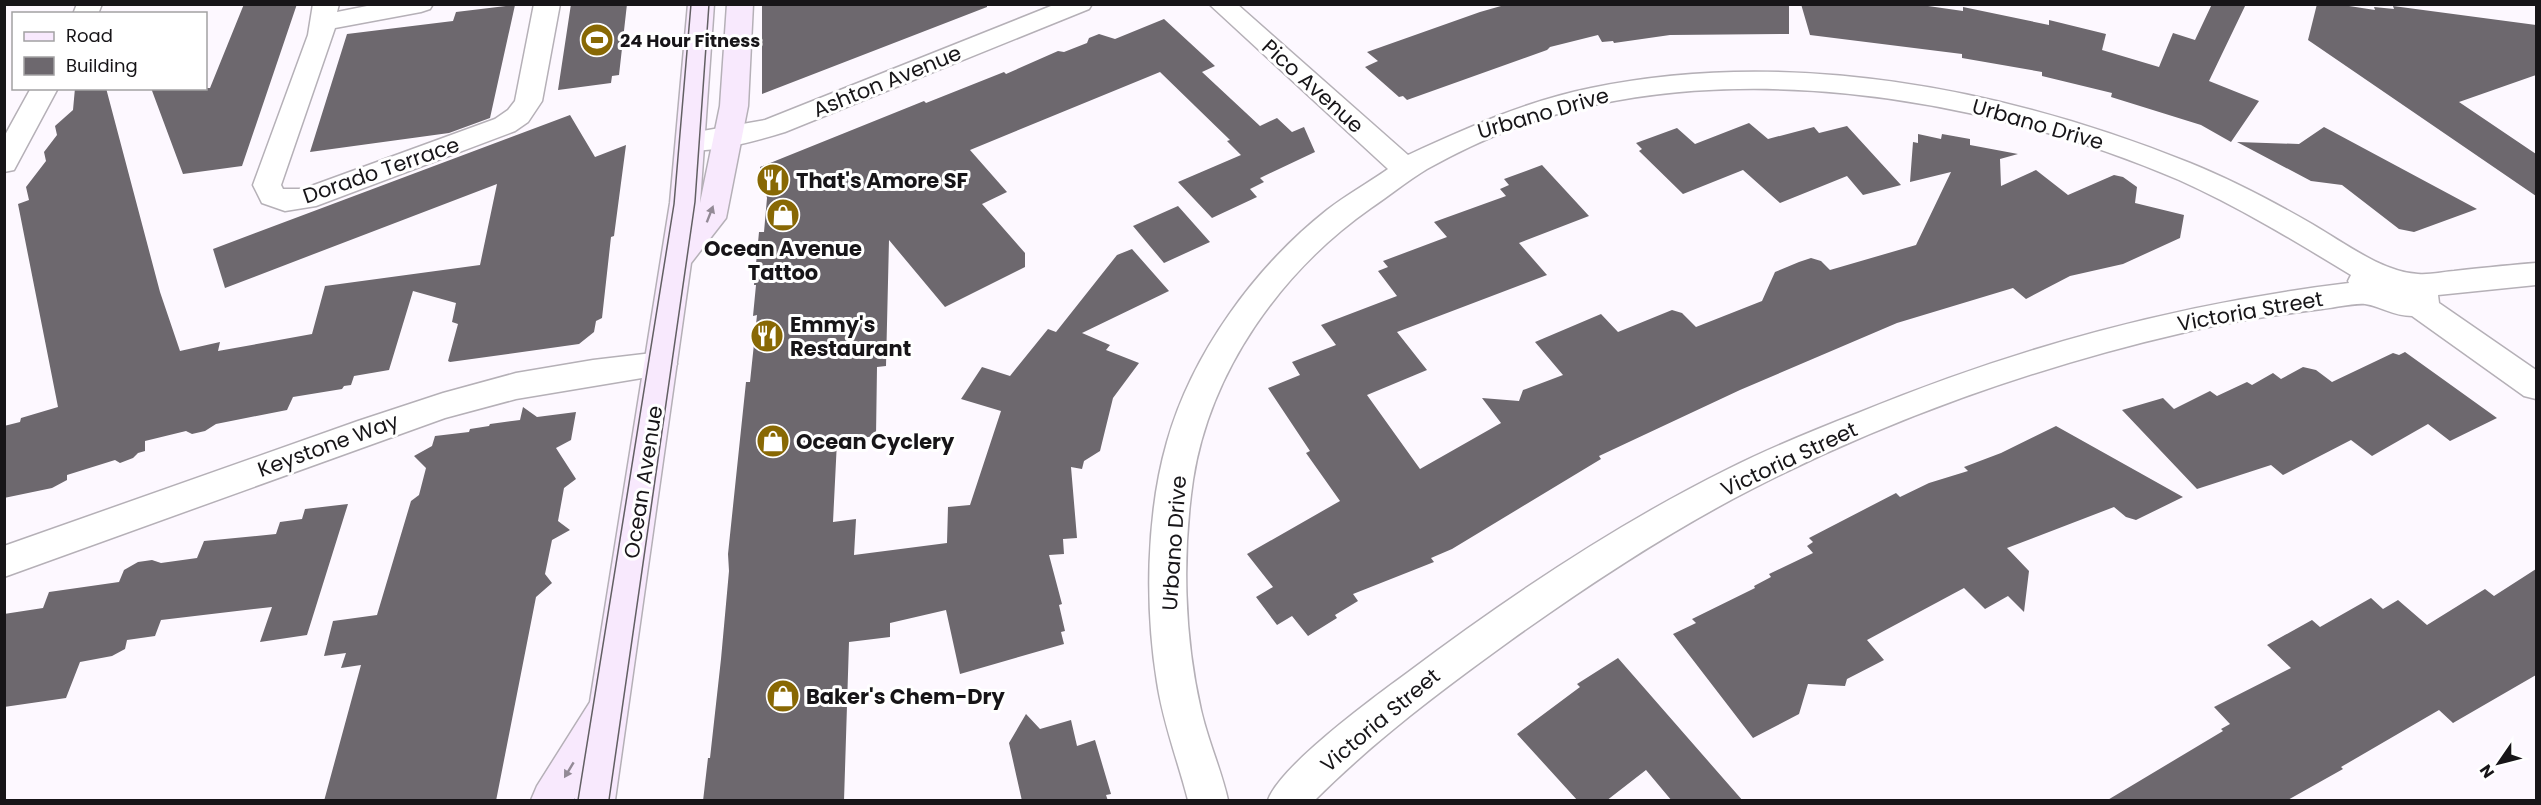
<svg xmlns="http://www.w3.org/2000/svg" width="2541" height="805" font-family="Poppins,sans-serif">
  <rect width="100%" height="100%" fill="#fdf8ff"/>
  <path fill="#6d686e" d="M 244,4 L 297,4 L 242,166 L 183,174 L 151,88 L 210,88 Z
    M 571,4 L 627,4 L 619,75 L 612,76 L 611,83 L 558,90 Z
    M 762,4 L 987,4 L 987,7 L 762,94 Z
    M 1508,4 L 1789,4 L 1789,34 L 1670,35 L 1614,43 L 1613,41 L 1602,42 L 1598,35 L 1550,47 L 1547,50 L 1407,100 L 1403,96 L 1399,97 L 1365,67 L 1378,61 L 1367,52 L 1480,12 Z
    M 1801,4 L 1914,4 L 1963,11 L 1963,7 L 2049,25 L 2049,20 L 2106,34 L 2102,50 L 2159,67 L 2173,33 L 2195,40 L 2212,4 L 2246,4 L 2209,81 L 2259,101 L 2231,142 L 2201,125 L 2111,97 L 2112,93 L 2042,76 L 2042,72 L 1962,58 L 1962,54 L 1810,35 Z
    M 2317,4 L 2336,4 L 2375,10 L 2374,7 L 2394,9 L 2393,6 L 2536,25 L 2536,75 L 2459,102 L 2536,154 L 2536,196 L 2308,40 Z
    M 515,5 L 490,118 L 449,133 L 310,152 L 347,34 L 453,21 L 456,12 Z
    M 1164,19 L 1215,66 L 1202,72 L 1260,126 L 1277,118 L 1292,132 L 1304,127 L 1315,152 L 1260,178 L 1264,182 L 1250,189 L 1257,197 L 1212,218 L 1178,182 L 1241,155 L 1227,141 L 1230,140 L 1160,72 L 970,150 L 1007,192 L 982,204 L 1025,253 L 1025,267 L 945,307 L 889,240 L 886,366 L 877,367 L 876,436 L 837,441 L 833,522 L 856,519 L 854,555 L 947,543 L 948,507 L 970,505 L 1001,411 L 961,399 L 982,367 L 1010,376 L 1048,329 L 1056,332 L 1117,255 L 1132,249 L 1169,291 L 1082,333 L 1110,345 L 1106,350 L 1139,363 L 1113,398 L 1100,451 L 1084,461 L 1082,469 L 1071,467 L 1077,538 L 1063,539 L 1064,554 L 1049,555 L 1062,604 L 1059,605 L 1065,631 L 1061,632 L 1064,644 L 960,674 L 946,610 L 890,623 L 890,637 L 849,642 L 844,801 L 703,801 L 708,758 L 710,758 L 721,659 L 729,571 L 728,554 L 746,382 L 750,382 L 757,315 L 753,316 L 756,285 L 754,285 L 759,232 L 764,232 L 767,198 L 760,167 L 924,101 L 926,103 L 1004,72 L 1006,74 L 1058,51 L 1064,52 L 1087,43 L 1089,38 L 1099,34 L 1115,39 Z
    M 75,88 L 106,88 L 160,292 L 180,351 L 220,342 L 218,351 L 312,334 L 325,286 L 480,265 L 497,184 L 225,288 L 213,249 L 570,115 L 595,157 L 626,145 L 614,236 L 611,237 L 602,318 L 596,321 L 594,332 L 579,344 L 450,362 L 448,361 L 458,324 L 452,322 L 456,303 L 413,291 L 389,370 L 354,376 L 351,385 L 344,386 L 342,389 L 293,397 L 287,410 L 216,424 L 205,431 L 192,434 L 186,431 L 145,441 L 145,451 L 138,453 L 133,458 L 120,463 L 115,460 L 67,475 L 67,480 L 52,488 L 4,498 L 4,426 L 20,422 L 21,418 L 58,407 L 18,204 L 29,200 L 26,187 L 46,161 L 44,152 L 57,135 L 55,126 L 73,110 Z
    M 1749,123 L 1768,139 L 1814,127 L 1819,133 L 1847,126 L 1901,185 L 1863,195 L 1847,176 L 1780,203 L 1743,170 L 1683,194 L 1639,151 L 1642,149 L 1636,143 L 1677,128 L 1695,144 Z
    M 2324,127 L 2477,209 L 2414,232 L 2399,229 L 2342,185 L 2311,181 L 2237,142 L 2299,144 Z
    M 1918,134 L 1941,139 L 1942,134 L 1970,139 L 1970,145 L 2018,154 L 2000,159 L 2001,186 L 2036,170 L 2068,195 L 2114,175 L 2123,177 L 2137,187 L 2135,203 L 2184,215 L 2180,238 L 2123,264 L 2070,276 L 2026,299 L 2013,288 L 1897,323 L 1740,390 L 1599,456 L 1601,459 L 1452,549 L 1431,558 L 1434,562 L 1353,594 L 1358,601 L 1335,615 L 1337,618 L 1308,636 L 1292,616 L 1277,625 L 1256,597 L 1273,587 L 1247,554 L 1340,501 L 1306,453 L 1310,451 L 1268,388 L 1300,375 L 1292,362 L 1336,345 L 1321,325 L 1397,296 L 1378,271 L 1388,267 L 1383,261 L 1447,237 L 1434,222 L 1506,196 L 1500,189 L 1509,185 L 1504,179 L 1542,165 L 1589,216 L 1519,243 L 1547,275 L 1397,332 L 1427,370 L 1367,395 L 1420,469 L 1501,423 L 1482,398 L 1519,401 L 1523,390 L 1563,375 L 1535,342 L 1601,314 L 1618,332 L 1672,310 L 1682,313 L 1696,327 L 1762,301 L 1775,272 L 1799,262 L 1811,258 L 1821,261 L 1830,270 L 1916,245 L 1951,172 L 1910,182 L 1913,142 L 1918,143 Z
    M 1178,206 L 1210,242 L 1164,263 L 1133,226 Z
    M 2405,352 L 2497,418 L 2450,441 L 2428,424 L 2372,456 L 2351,440 L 2283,475 L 2271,465 L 2197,489 L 2122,410 L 2163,398 L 2174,409 L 2210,391 L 2217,396 L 2247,382 L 2252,385 L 2273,373 L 2281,379 L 2303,367 L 2316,370 L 2332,382 L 2393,353 L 2399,355 Z
    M 523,407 L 537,417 L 576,412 L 571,440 L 556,448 L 576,479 L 564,488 L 558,521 L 570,530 L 552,540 L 545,574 L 552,583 L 536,597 L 496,801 L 324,801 L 361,665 L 341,668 L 346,653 L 324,656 L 333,621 L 377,615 L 411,501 L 419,495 L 426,468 L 414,456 L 432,446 L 435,436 L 469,432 L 470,429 L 489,426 L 490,424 L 520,420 Z
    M 2056,426 L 2183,497 L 2136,520 L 2126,517 L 2114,507 L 2007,548 L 2029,571 L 2024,612 L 2008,596 L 1985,609 L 1964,588 L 1867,640 L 1884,660 L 1847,679 L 1845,686 L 1808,684 L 1799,714 L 1753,738 L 1673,634 L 1696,623 L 1692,619 L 1755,588 L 1754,586 L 1771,577 L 1769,574 L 1813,553 L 1807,546 L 1813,542 L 1809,538 L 1896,493 L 1900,497 L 1929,483 L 1968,471 L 1964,467 L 2001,453 Z
    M 348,504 L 307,635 L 260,642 L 272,607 L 161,620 L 155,636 L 127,640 L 125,649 L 112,656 L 80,662 L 66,698 L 4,707 L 4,614 L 43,608 L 49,592 L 119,582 L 124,570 L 138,562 L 152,560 L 161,563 L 197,558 L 204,541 L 276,534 L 280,522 L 302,519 L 305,509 Z
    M 2536,569 L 2536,675 L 2453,723 L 2439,710 L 2341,767 L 2343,769 L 2286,801 L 2106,801 L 2223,731 L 2221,729 L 2230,724 L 2214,707 L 2291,668 L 2267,645 L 2312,620 L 2320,627 L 2371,598 L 2383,609 L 2398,600 L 2427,625 L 2485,589 L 2494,596 Z
    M 1618,658 L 1743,801 L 1672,801 L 1646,770 L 1606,801 L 1578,801 L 1517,734 L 1580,687 L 1577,684 Z
    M 1026,714 L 1040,729 L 1071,720 L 1077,746 L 1095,740 L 1111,794 L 1106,795 L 1108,801 L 1022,801 L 1009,743 Z"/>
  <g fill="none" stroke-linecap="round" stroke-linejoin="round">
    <defs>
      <path id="street" d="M 77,4 L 102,4 L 98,14 L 73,14 Z
        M 313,4 L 339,4 L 337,12 L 377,4 L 433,4 L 430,9 L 421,12 L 335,28 L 281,185 L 283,189 L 303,189 L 495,119 L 508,110 L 515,101 L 534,4 L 560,4 L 542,101 L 528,122 L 515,131 L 316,206 L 285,211 L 262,203 L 253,185 L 308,35 Z
        M 1056,4 L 1092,4 L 1089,9 L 785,132 C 759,140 706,155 681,149 L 677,142 L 681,135 L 691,133 L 765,120 Z
        M 1209,4 L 1237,4 L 1408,155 C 1467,128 1526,101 1591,88 C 1788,47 2005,88 2190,163 C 2232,180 2272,201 2312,224 C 2343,242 2382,272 2418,274 C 2429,275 2442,272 2454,271 C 2481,268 2509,265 2536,263 L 2536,285 L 2438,295 L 2439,303 L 2536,370 L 2536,399 L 2524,396 L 2412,316 C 2393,316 2380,306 2365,304 C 2352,303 2335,308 2322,309 C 2275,315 2228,322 2182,333 C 2035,367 1886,420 1752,489 C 1668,532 1588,585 1511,640 C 1443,689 1375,740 1315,800 L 1268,800 C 1280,766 1374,697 1407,673 C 1508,597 1615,525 1728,469 C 1770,448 1814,430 1858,413 C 2019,347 2176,304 2349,283 L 2348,281 L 2351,275 C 2295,241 2239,207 2179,180 C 1982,95 1717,52 1512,129 C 1485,139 1452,155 1427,169 C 1407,181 1389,196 1371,208 C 1281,271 1210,371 1193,480 C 1182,555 1184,636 1201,710 C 1208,741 1221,769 1228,800 L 1188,800 C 1178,761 1163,723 1157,682 C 1145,608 1146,515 1167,442 C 1192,353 1255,267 1327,210 C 1346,195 1368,183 1388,169 Z
        M 31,88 L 58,88 L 14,170 L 4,172 L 4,137 Z
        M 661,352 L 672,355 L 677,364 L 672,373 L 516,399 L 445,418 L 4,577 L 4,546 L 358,421 L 443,393 L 516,373 L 593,360 Z"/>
      <path id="secondary" d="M 688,4 L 714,4 L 700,203 L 720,106 L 727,4 L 753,4 L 748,106 L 726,218 L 691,263 L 615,800 L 575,800 L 575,798 L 573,800 L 531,800 L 537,786 L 590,702 L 670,203 Z"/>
    </defs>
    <use href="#street" stroke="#b5b0b7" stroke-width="3"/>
    <use href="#secondary" stroke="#b5b0b7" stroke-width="3"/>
    <use href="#street" fill="#fff" fill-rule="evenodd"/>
    <use href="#secondary" fill="#f8e9fd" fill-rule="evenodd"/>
    <path stroke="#625f63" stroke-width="1.5" d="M 578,800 L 674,204 L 691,4
      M 609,800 L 695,202 L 709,4"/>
  </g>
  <defs><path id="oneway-solid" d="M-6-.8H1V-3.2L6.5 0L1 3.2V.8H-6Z" transform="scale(1.5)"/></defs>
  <g fill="#938a96">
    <use href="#oneway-solid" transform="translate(710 214) rotate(-69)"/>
    <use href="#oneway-solid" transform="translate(569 770) rotate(121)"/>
  </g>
  <defs>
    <symbol id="stadium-disc" viewBox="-11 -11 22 22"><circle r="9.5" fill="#886804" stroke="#fff"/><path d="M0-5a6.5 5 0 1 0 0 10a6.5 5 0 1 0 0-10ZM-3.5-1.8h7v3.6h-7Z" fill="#fff"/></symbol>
    <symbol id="restaurant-disc" viewBox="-11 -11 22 22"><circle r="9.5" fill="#886804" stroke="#fff"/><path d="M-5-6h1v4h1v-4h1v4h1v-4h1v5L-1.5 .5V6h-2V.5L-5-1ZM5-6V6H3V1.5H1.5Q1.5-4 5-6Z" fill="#fff"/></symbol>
    <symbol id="shop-disc" viewBox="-11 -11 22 22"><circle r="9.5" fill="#886804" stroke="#fff"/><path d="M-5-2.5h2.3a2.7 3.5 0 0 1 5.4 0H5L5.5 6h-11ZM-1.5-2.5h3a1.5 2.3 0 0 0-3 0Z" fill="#fff"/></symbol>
  </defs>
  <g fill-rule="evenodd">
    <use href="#stadium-disc" x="578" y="21" width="38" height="38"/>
    <use href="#restaurant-disc" x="754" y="161" width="38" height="38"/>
    <use href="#shop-disc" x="764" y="196" width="38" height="38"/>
    <use href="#restaurant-disc" x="748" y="317" width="38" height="38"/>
    <use href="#shop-disc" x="754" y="422" width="38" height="38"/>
    <use href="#shop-disc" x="764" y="677" width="38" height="38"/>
  </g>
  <g text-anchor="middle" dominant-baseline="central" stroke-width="6" stroke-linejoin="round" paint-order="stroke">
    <g font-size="18" font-weight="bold" fill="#171518" stroke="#fff" text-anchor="start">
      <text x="620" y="40">24 Hour Fitness</text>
    </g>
    <g font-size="21" fill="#171518" stroke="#fff">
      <text transform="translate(887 81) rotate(-22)">Ashton Avenue</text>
      <text transform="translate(1313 86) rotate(42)">Pico Avenue</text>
      <text transform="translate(1543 113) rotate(-16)">Urbano Drive</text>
      <text transform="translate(2038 124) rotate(16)">Urbano Drive</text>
      <text transform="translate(381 170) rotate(-19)">Dorado Terrace</text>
      <text transform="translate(2250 311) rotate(-10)">Victoria Street</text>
      <text transform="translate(328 445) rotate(-20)">Keystone Way</text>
      <text transform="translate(1789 459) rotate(-25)">Victoria Street</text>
      <text transform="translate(643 482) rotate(-81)">Ocean Avenue</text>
      <text transform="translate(1174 543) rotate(-86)">Urbano Drive</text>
      <text transform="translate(1380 720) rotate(-40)">Victoria Street</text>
    </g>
    <g font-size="21" font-weight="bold" fill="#171518" stroke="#fff" text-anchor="start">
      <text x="796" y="180">That's Amore SF</text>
      <text x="783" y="248" text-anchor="middle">Ocean Avenue<tspan x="783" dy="24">Tattoo</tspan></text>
      <text x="790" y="324">Emmy's<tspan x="790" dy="24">Restaurant</tspan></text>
      <text x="796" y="441">Ocean Cyclery</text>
      <text x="806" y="696">Baker's Chem-Dry</text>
    </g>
  </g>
  <rect width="2541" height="805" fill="none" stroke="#171518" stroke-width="12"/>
  <rect x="12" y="12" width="195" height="78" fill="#ffffff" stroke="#a2a1a3" stroke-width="1.5"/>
  <rect x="24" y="32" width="30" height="9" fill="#f8e9fd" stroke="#a2a1a3" stroke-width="1.5"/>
  <text x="66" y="42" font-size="18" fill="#171518">Road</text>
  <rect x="24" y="57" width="30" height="18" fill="#6d686e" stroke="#a2a1a3" stroke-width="1.5"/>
  <text x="66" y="72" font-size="18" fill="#171518">Building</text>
  <g transform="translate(2499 763) rotate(235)" stroke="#ffffff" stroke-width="4.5" paint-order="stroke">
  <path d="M0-4.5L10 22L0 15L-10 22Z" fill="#171518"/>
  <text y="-9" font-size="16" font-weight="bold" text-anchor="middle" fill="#171518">N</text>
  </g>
</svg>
